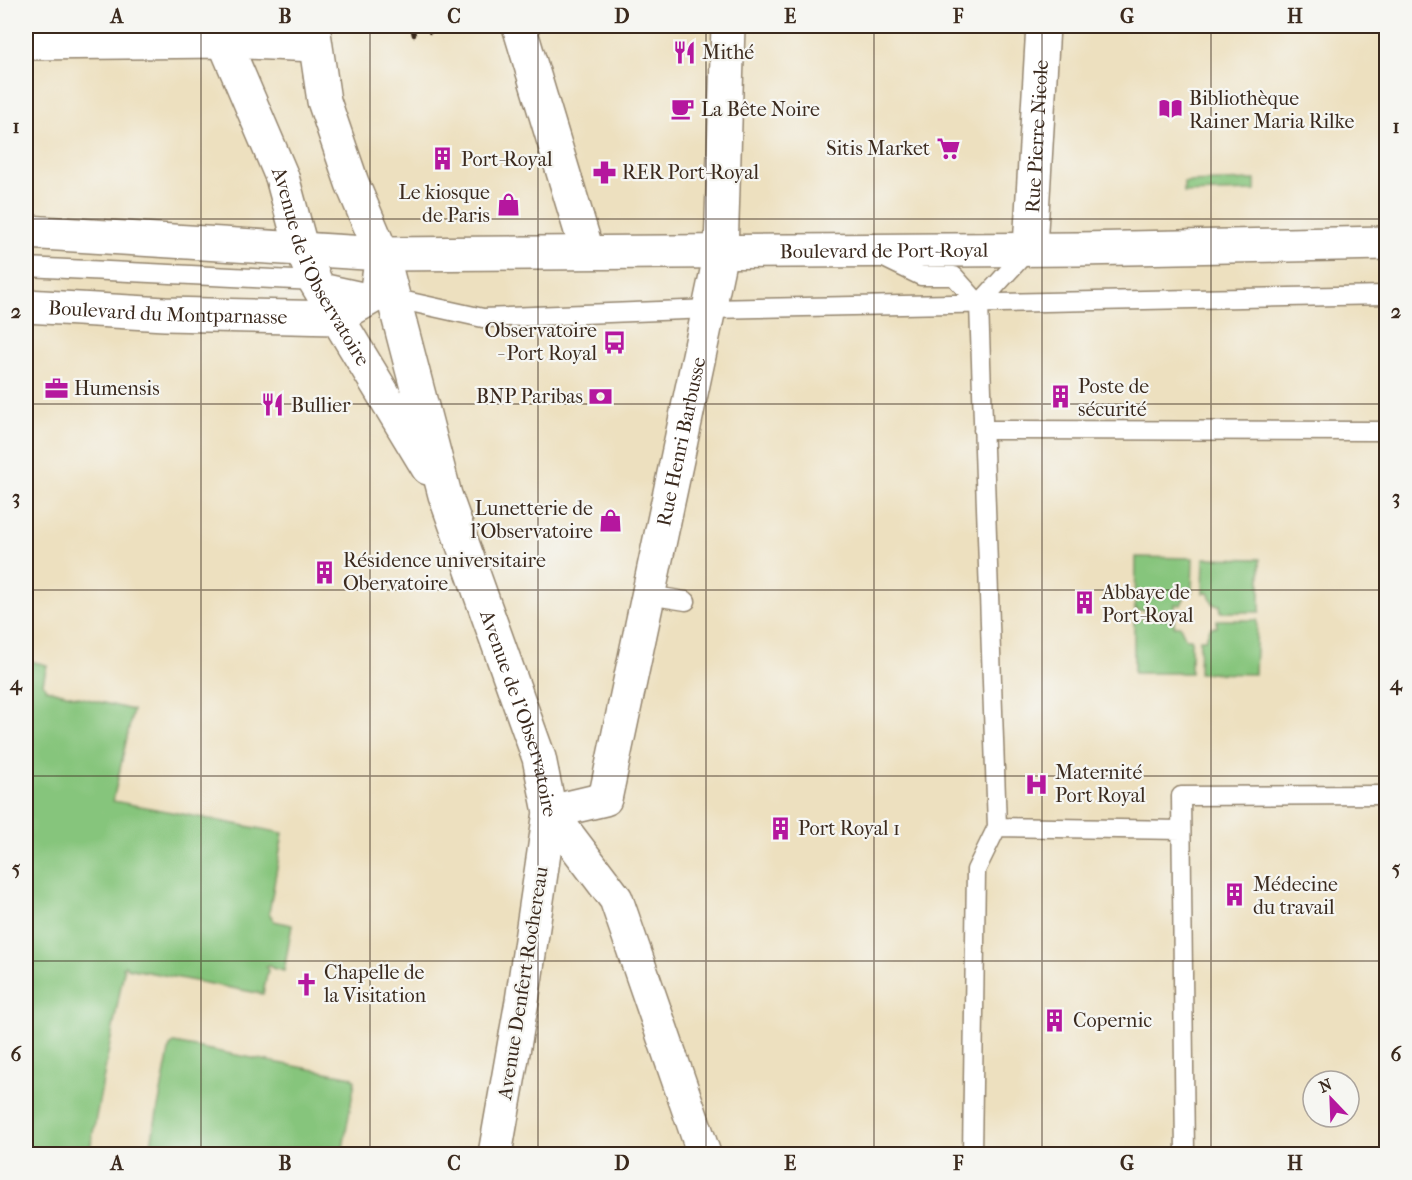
<svg xmlns="http://www.w3.org/2000/svg" width="1412" height="1180" font-family="'IM FELL French Canon',serif">
  <rect width="100%" height="100%" fill="#f6f6f2"/>
  <filter id="ink" filterUnits="userSpaceOnUse"><feTurbulence type="fractalNoise" baseFrequency=".0167" numOctaves="2"/><feDisplacementMap in="SourceGraphic" scale="12" xChannelSelector="R" yChannelSelector="G"/><feConvolveMatrix kernelMatrix="1 2 1 2 8 2 1 2 1" color-interpolation-filters="sRGB"/></filter>
  <filter id="wash" filterUnits="userSpaceOnUse"><feTurbulence type="fractalNoise" baseFrequency=".008" numOctaves="4" result="noise"/><feDisplacementMap in="SourceGraphic" scale="24" xChannelSelector="R" yChannelSelector="G"/><feGaussianBlur stdDeviation="1.35" result="paint"/><feColorMatrix in="noise" values="0 0 0 0 0 0 0 0 0 0 0 0 0 0 0 0 0 1.4 0 .05"/><feComposite in="paint" operator="in"/></filter>
  <g filter="url(#wash)">
    <rect width="100%" height="100%" fill="#ede0bf"/>
    <path fill="#86c57c" stroke="#60784d" stroke-width="1.5" d="M 1255,180 L 1255,191 L 1184,193 L 1184,182 Z
      M 1136,557 L 1193,558 L 1192,592 L 1187,592 L 1181,605 L 1175,604 L 1175,611 L 1135,610 Z
      M 1204,558 L 1260,559 L 1260,612 L 1221,612 L 1220,605 L 1214,605 L 1208,593 L 1203,593 Z
      M 1134,619 L 1174,619 L 1174,626 L 1180,626 L 1186,639 L 1191,639 L 1191,673 L 1134,673 Z
      M 1217,620 L 1257,620 L 1255,674 L 1199,673 L 1200,639 L 1205,639 L 1211,627 L 1217,627 Z
      M 26,660 L 47,665 L 43,683 L 46,689 L 133,710 L 113,801 L 283,833 L 269,913 L 274,921 L 292,925 L 284,971 L 272,968 L 269,965 L 266,967 L 268,970 L 263,994 L 127,968 L 125,965 L 123,967 L 124,970 L 89,1154 L 26,1154 Z
      M 174,1043 L 352,1077 L 355,1081 L 342,1154 L 149,1154 L 170,1046 Z"/>
  </g>
  <g filter="url(#ink)">
    <g fill="none" stroke-linecap="round" stroke-linejoin="round">
      <defs>
        <path id="lane" d="M 882,257 L 921,276 L 954,276 L 979,304 L 997,827 L 1181,830
          M 26,267 L 315,281 L 483,318 L 710,309 L 1386,295
          M 979,304 L 1030,248
          M 983,430 L 1382,431 L 1386,437
          M 648,595 L 686,601
          M 972,1154 L 976,870 L 997,827
          M 1185,1154 L 1181,796 L 1386,795"/>
        <g id="street">
          <path d="M 519,26 L 587,251"/>
          <path d="M 26,43 L 224,41 L 315,45"/>
          <path id="s1" d="M 1030,247 L 1043,26"/>
          <path id="s2" d="M 704,1154 L 616,899 L 550,812 L 605,799 L 721,252 L 728,26"/>
        </g>
        <g id="secondary">
          <path id="s3" d="M 382,254 L 1079,249 L 1386,243"/>
        </g>
        <g id="primary">
          <path id="s4" d="M 222,26 L 224,41 L 282,177 L 301,247 L 315,281 L 428,468"/>
          <path id="s5" d="M 313,26 L 324,101 L 352,183 L 382,254 L 445,495 L 539,758 L 550,812 L 522,1001 L 495,1154"/>
          <path d="M 26,232 L 382,254"/>
          <path id="s6" d="M 26,306 L 165,314 L 336,318 L 376,295 L 382,256"/>
        </g>
      </defs>
      <use href="#lane" stroke="#94856e" stroke-width="21"/>
      <use href="#street" stroke="#94856e" stroke-width="36"/>
      <use href="#secondary" stroke="#94856e" stroke-width="36"/>
      <use href="#primary" stroke="#94856e" stroke-width="36"/>
      <use href="#lane" stroke="#fff" stroke-width="18"/>
      <use href="#street" stroke="#fff" stroke-width="33"/>
      <use href="#secondary" stroke="#fff" stroke-width="33"/>
      <use href="#primary" stroke="#fff" stroke-width="33"/>
      <path stroke="#3b2a1e" stroke-width="4.5" d="M 412,26 L 414,35
        M 429,26 L 430,32"/>
    </g>
  </g>
  <path fill="none" stroke="#3b2a1e" stroke-width="1.5" stroke-opacity="0.55" d="M 201,26 L 201,1154M 370,26 L 370,1154M 538,26 L 538,1154M 706,26 L 706,1154M 874,26 L 874,1154M 1042,26 L 1042,1154M 1211,26 L 1211,1154M 26,219 L 1386,219M 26,404 L 1386,404M 26,590 L 1386,590M 26,776 L 1386,776M 26,961 L 1386,961"/>
  <defs>
    <symbol id="restaurant-bare" viewBox="-9 -9 18 18"><path d="M-5-6h1v4h1v-4h1v4h1v-4h1v5L-1.5 .5V6h-2V.5L-5-1ZM5-6V6H3V1.5H1.5Q1.5-4 5-6Z" fill="#b5179e" stroke="#f6f6f2" stroke-width="2.5" paint-order="stroke"/></symbol>
    <symbol id="cafe-bare" viewBox="-9 -9 18 18"><path d="M-5.5-4.5H6V0H3Q3 3.5 0 3.5H-2.5Q-5.5 3.5-5.5 0ZM3-3.2v2h1.7v-2ZM-6 4.5H4V6H-6Z" fill="#b5179e" stroke="#f6f6f2" stroke-width="2.5" paint-order="stroke"/></symbol>
    <symbol id="library-bare" viewBox="-9 -9 18 18"><path d="M-6-4Q-3-5.5-.7-3.5V5Q-3 3-6 4ZM6-4Q3-5.5 .7-3.5V5Q3 3 6 4Z" fill="#b5179e" stroke="#f6f6f2" stroke-width="2.5" paint-order="stroke"/></symbol>
    <symbol id="supermarket-bare" viewBox="-9 -9 18 18"><path d="M-6-5.5h2.5l.6 2H6L4.5 2H-2.5L-4.4-4H-6ZM-1.5 3.2a1.3 1.3 0 1 0 .1 0ZM3 3.2a1.3 1.3 0 1 0 .1 0Z" fill="#b5179e" stroke="#f6f6f2" stroke-width="2.5" paint-order="stroke"/></symbol>
    <symbol id="building-bare" viewBox="-9 -9 18 18"><path d="M-4-6H4V6H1V3H-1V6H-4ZM-2.5-4.3h1.7v1.8h-1.7ZM.8-4.3h1.7v1.8H.8ZM-2.5-1h1.7V.8h-1.7ZM.8-1h1.7V.8H.8Z" fill="#b5179e" stroke="#f6f6f2" stroke-width="2.5" paint-order="stroke"/></symbol>
    <symbol id="pharmacy-bare" viewBox="-9 -9 18 18"><path d="M-2-6h4v4h4v4h-4v4h-4v-4h-4v-4h4Z" fill="#b5179e" stroke="#f6f6f2" stroke-width="2.5" paint-order="stroke"/></symbol>
    <symbol id="shop-bare" viewBox="-9 -9 18 18"><path d="M-5-2.5h2.3a2.7 3.5 0 0 1 5.4 0H5L5.5 6h-11ZM-1.5-2.5h3a1.5 2.3 0 0 0-3 0Z" fill="#b5179e" stroke="#f6f6f2" stroke-width="2.5" paint-order="stroke"/></symbol>
    <symbol id="bus-bare" viewBox="-9 -9 18 18"><path d="M-5-6H5V4H4V6H2V4H-2V6H-4V4H-5ZM-3.5-4V0h7V-4ZM-3.5 1.2v1.5H-2V1.2ZM2 1.2v1.5H3.5V1.2Z" fill="#b5179e" stroke="#f6f6f2" stroke-width="2.5" paint-order="stroke"/></symbol>
    <symbol id="office-bare" viewBox="-9 -9 18 18"><path d="M-6-3h4V-5.5h4V-3h4V5H-6ZM-1-4.5V-3h2v-1.5ZM-6 0V1H6V0Z" fill="#b5179e" stroke="#f6f6f2" stroke-width="2.5" paint-order="stroke"/></symbol>
    <symbol id="bank-bare" viewBox="-9 -9 18 18"><path d="M-6-4H6V4H-6ZM0-2.3a2.3 2.3 0 1 0 0 4.6a2.3 2.3 0 1 0 0-4.6Z" fill="#b5179e" stroke="#f6f6f2" stroke-width="2.5" paint-order="stroke"/></symbol>
    <symbol id="hospital-bare" viewBox="-9 -9 18 18"><path d="M-5-5h3v3.5h4V-5h3V5h-3V1.5h-4V5h-3Z" fill="#b5179e" stroke="#f6f6f2" stroke-width="2.5" paint-order="stroke"/></symbol>
    <symbol id="church-bare" viewBox="-9 -9 18 18"><path d="M-1.2-6h2.4v3.5h3.3v2.4h-3.3V6h-2.4V-.1h-3.3v-2.4h3.3Z" fill="#b5179e" stroke="#f6f6f2" stroke-width="2.5" paint-order="stroke"/></symbol>
  </defs>
  <g fill-rule="evenodd">
    <use href="#restaurant-bare" x="668" y="36" width="33" height="33"/>
    <use href="#cafe-bare" x="666" y="92" width="33" height="33"/>
    <use href="#library-bare" x="1154" y="92" width="33" height="33"/>
    <use href="#supermarket-bare" x="932" y="132" width="33" height="33"/>
    <use href="#building-bare" x="426" y="142" width="33" height="33"/>
    <use href="#pharmacy-bare" x="588" y="156" width="33" height="33"/>
    <use href="#shop-bare" x="492" y="188" width="33" height="33"/>
    <use href="#bus-bare" x="598" y="326" width="33" height="33"/>
    <use href="#office-bare" x="40" y="372" width="33" height="33"/>
    <use href="#bank-bare" x="584" y="380" width="33" height="33"/>
    <use href="#building-bare" x="1044" y="380" width="33" height="33"/>
    <use href="#restaurant-bare" x="256" y="388" width="33" height="33"/>
    <use href="#shop-bare" x="594" y="504" width="33" height="33"/>
    <use href="#building-bare" x="308" y="556" width="33" height="33"/>
    <use href="#building-bare" x="1068" y="586" width="33" height="33"/>
    <use href="#hospital-bare" x="1020" y="768" width="33" height="33"/>
    <use href="#building-bare" x="764" y="812" width="33" height="33"/>
    <use href="#building-bare" x="1218" y="878" width="33" height="33"/>
    <use href="#church-bare" x="290" y="968" width="33" height="33"/>
    <use href="#building-bare" x="1038" y="1004" width="33" height="33"/>
  </g>
  <g text-anchor="middle" dominant-baseline="central" stroke-width="4.5" stroke-linejoin="round" paint-order="stroke">
    <g font-size="20" fill="#3b2a1e" stroke="#f6f6f2" text-anchor="start">
      <text x="702" y="52">Mithé</text>
      <text x="1189" y="98">Bibliothèque<tspan x="1189" dy="23">Rainer Maria Rilke</tspan></text>
      <text x="701" y="109">La Bête Noire</text>
      <text x="930" y="148" text-anchor="end">Sitis Market</text>
      <text x="461" y="159">Port-Royal</text>
      <text x="622" y="172">RER Port-Royal</text>
      <text x="490" y="192" text-anchor="end">Le kiosque<tspan x="490" dy="23">de Paris</tspan></text>
      <text x="597" y="330" text-anchor="end">Observatoire<tspan x="597" dy="23">- Port Royal</tspan></text>
      <text x="1078" y="386">Poste de<tspan x="1078" dy="23">sécurité</tspan></text>
      <text x="74" y="388">Humensis</text>
      <text x="583" y="396" text-anchor="end">BNP Paribas</text>
      <text x="291" y="405">Bullier</text>
      <text x="593" y="508" text-anchor="end">Lunetterie de<tspan x="593" dy="23">l'Observatoire</tspan></text>
      <text x="343" y="560">Résidence universitaire<tspan x="343" dy="23">Obervatoire</tspan></text>
      <text x="1102" y="592">Abbaye de<tspan x="1102" dy="23">Port-Royal</tspan></text>
      <text x="1055" y="772">Maternité<tspan x="1055" dy="23">Port Royal</tspan></text>
      <text x="798" y="828">Port Royal 1</text>
      <text x="1253" y="884">Médecine<tspan x="1253" dy="23">du travail</tspan></text>
      <text x="324" y="972">Chapelle de<tspan x="324" dy="23">la Visitation</tspan></text>
      <text x="1073" y="1020">Copernic</text>
    </g>
    <g font-size="20" fill="#3b2a1e" stroke="#f6f6f2">
      <text stroke="none"><textPath href="#s1" startOffset="111">Rue Pierre Nicole</textPath></text>
      <text stroke="none"><textPath href="#s3" startOffset="502">Boulevard de Port-Royal</textPath></text>
      <text stroke="none"><textPath href="#s4" startOffset="261">Avenue de l'Observatoire</textPath></text>
      <text stroke="none"><textPath href="#s6" startOffset="142">Boulevard du Montparnasse</textPath></text>
      <text stroke="none"><textPath href="#s2" startOffset="801">Rue Henri Barbusse</textPath></text>
      <text stroke="none"><textPath href="#s5" startOffset="720">Avenue de l'Observatoire</textPath></text>
      <text transform="translate(523 983) rotate(-81)">Avenue Denfert-Rochereau</text>
    </g>
  </g>
  <rect width="1412" height="1180" fill="none" stroke="#f6f6f2" stroke-width="66"/>
  <g transform="translate(1331 1099) rotate(337)"><circle r="28" fill="#f6f6f2" stroke="#aba49d" stroke-width="1.5"/>
  <path d="M0-4.5L10 22L0 15L-10 22Z" fill="#b5179e"/>
  <text y="-9" font-size="16" font-weight="bold" text-anchor="middle" fill="#3b2a1e">N</text>
  </g>
  <rect x="33" y="33" width="1346" height="1114" fill="none" stroke="#3b2a1e" stroke-width="2"/>
  <g font-size="20" text-anchor="middle" font-weight="bold" fill="#3b2a1e">
    <text x="117" y="23">A</text>
    <text x="285" y="23">B</text>
    <text x="454" y="23">C</text>
    <text x="622" y="23">D</text>
    <text x="790" y="23">E</text>
    <text x="958" y="23">F</text>
    <text x="1127" y="23">G</text>
    <text x="1295" y="23">H</text>
    <text x="16" y="133">1</text>
    <text x="1396" y="133">1</text>
    <text x="16" y="318">2</text>
    <text x="1396" y="318">2</text>
    <text x="16" y="504">3</text>
    <text x="1396" y="504">3</text>
    <text x="16" y="690">4</text>
    <text x="1396" y="690">4</text>
    <text x="16" y="875">5</text>
    <text x="1396" y="875">5</text>
    <text x="16" y="1061">6</text>
    <text x="1396" y="1061">6</text>
    <text x="117" y="1170">A</text>
    <text x="285" y="1170">B</text>
    <text x="454" y="1170">C</text>
    <text x="622" y="1170">D</text>
    <text x="790" y="1170">E</text>
    <text x="958" y="1170">F</text>
    <text x="1127" y="1170">G</text>
    <text x="1295" y="1170">H</text>
  </g>
</svg>
